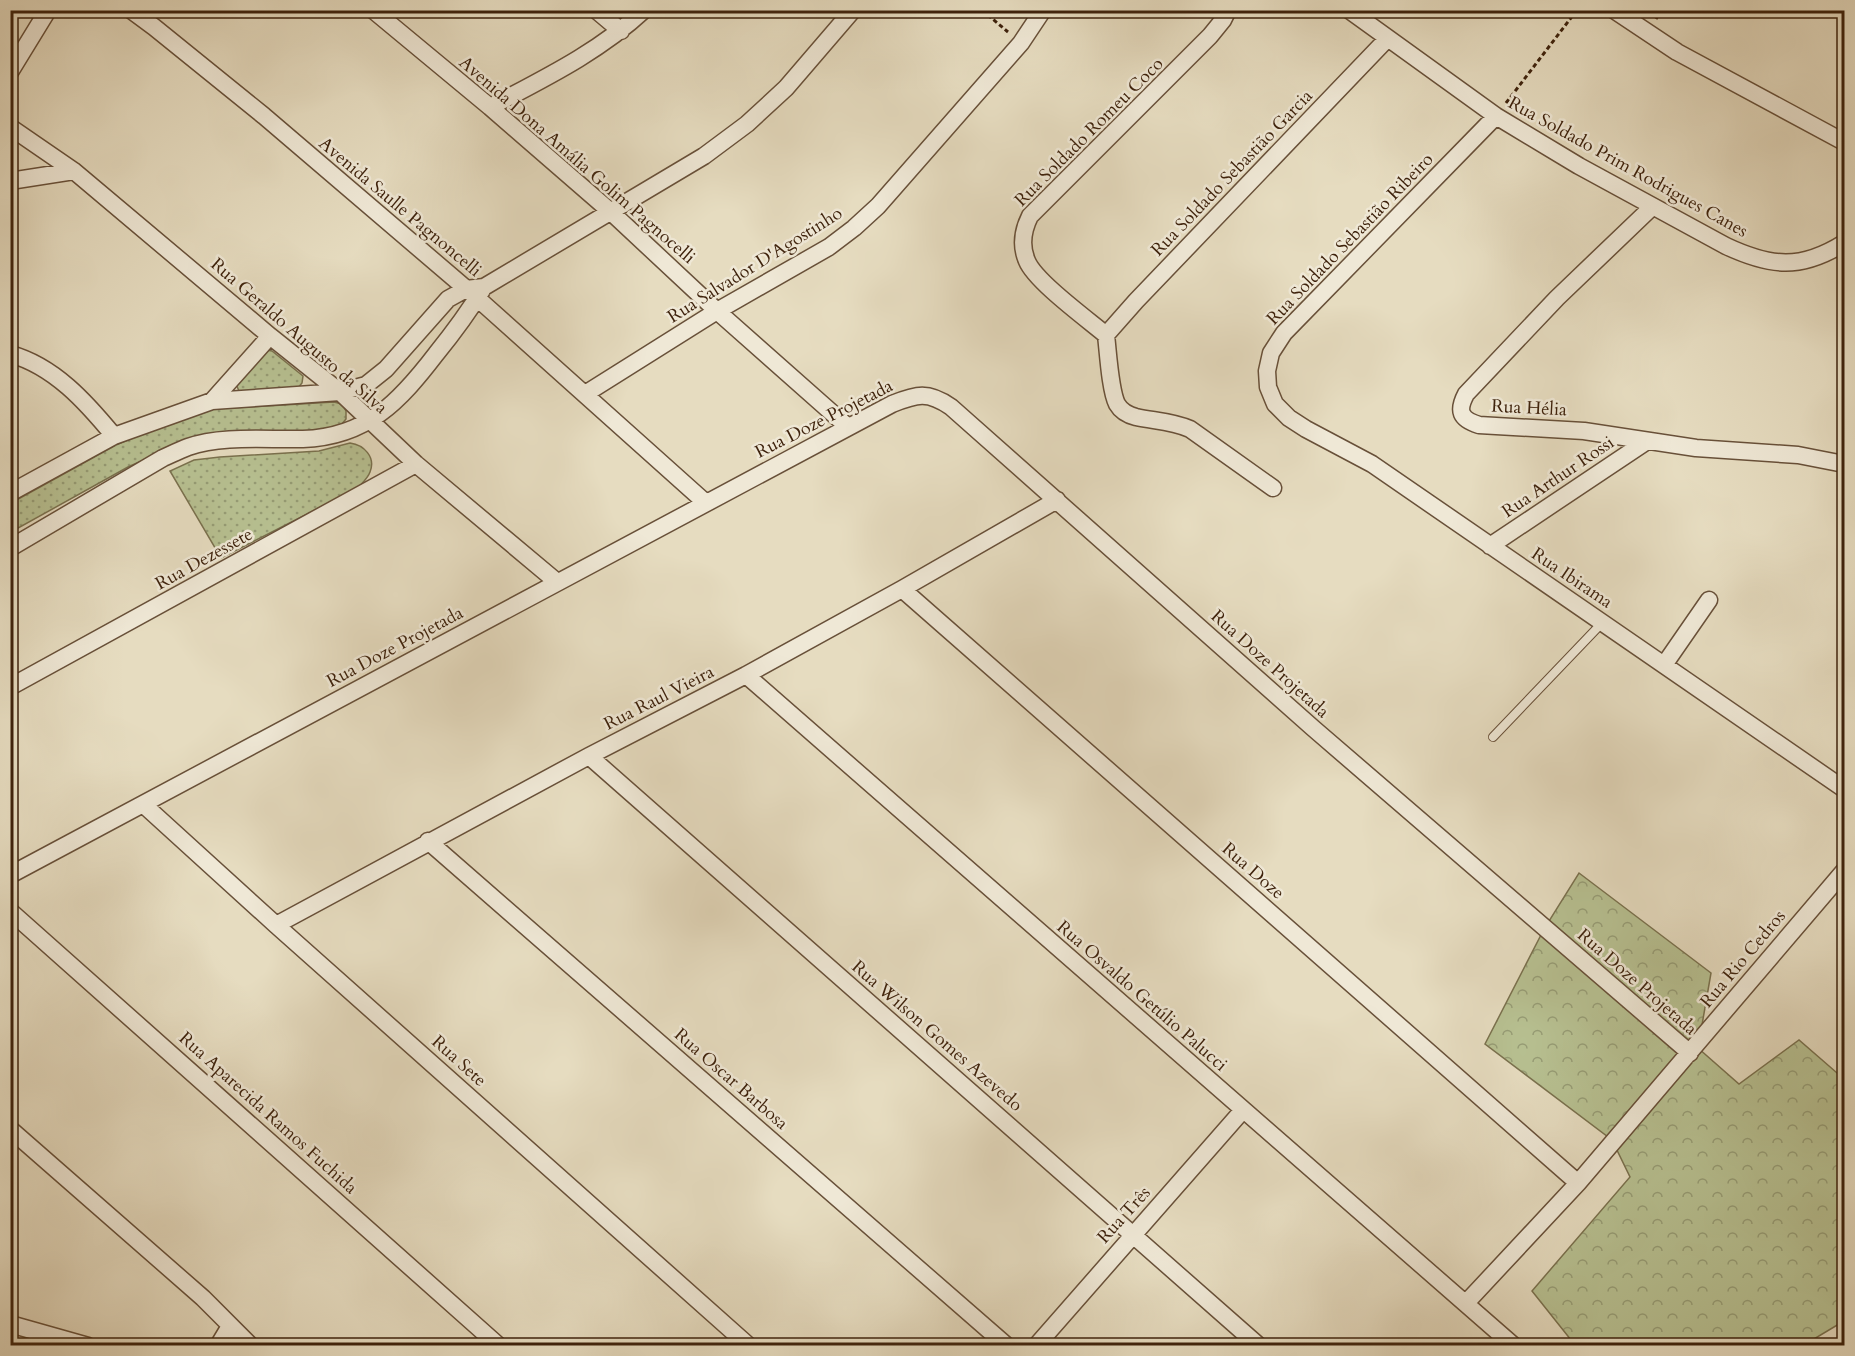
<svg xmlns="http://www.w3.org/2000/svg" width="1855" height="1356" font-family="Cardo,serif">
  <defs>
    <pattern id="grass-dots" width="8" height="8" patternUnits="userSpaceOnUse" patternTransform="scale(1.5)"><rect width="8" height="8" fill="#b7c091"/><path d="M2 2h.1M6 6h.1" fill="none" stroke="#969c75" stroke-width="1.8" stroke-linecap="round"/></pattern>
    <pattern id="forest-crowns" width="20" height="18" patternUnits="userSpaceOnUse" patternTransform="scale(1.5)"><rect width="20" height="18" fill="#b7c091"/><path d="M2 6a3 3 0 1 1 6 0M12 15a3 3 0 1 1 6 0" fill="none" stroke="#969c75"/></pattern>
  </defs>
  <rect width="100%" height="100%" fill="#e6dcc0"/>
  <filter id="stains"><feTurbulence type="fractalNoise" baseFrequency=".00333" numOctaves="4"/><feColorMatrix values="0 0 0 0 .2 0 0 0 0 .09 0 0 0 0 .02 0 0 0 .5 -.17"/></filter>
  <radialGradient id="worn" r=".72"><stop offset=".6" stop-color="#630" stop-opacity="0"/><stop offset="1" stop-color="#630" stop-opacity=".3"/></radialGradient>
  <path fill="url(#grass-dots)" stroke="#7a714e" stroke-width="1.5" d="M 267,350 L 272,351 L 303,376 L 302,383 L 297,389 L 239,391 L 236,384 Z
    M 334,402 L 342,404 L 346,411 L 346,419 L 341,425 L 318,431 L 186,441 L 128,467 L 11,532 L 11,503 L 116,445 L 178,418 L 213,409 Z
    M 350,443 C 364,445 376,457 370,472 C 368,478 362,483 358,488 L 221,558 L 170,471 L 194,460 L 220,457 L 319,451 Z"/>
  <path fill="url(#forest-crowns)" stroke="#7a714e" stroke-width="1.5" d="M 1579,873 L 1711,973 L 1698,1048 L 1739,1084 L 1799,1040 L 1844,1079 L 1844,1321 L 1804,1345 L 1575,1345 L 1532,1291 L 1630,1177 L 1612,1140 L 1485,1044 L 1544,929 Z"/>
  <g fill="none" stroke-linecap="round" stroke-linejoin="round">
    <defs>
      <path id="service" d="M 1493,737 L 1602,623"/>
      <path id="minor" d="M 131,10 L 154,27 L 264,116 L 477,298 L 706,503
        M 373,10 L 490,107 L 611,212 L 717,311 L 848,427
        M 596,10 L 621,31
        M 1228,10 L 1223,20 L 1210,36 L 1030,216 C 1023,230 1020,245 1027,261 C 1035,281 1087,319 1106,335 C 1108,351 1110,390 1117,404 C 1121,411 1128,415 1136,417 C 1154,421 1172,421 1190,429 L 1273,488
        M 1349,10 L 1496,116 L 1579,166 L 1726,246 C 1771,267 1801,270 1844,243
        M 1614,10 L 1677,52 L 1844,142
        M 10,72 L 48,10
        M 490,107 C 543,79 599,52 644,10
        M 1496,116 L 1284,333 L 1271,353 L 1267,371 L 1268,387 L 1275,404 L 1289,418 L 1306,429 L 1372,464 L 1844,789
        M 10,127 L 74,171 L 270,336 L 340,392 L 416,464 L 557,582
        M 10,181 L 74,171
        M 1652,207 L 1557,298 L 1466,394 C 1457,411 1460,419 1479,425 L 1584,431 L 1696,448 L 1798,455 L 1844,464
        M 1106,335 L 1136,301 L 1388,38
        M 10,354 C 54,366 86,402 114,436
        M 585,394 L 717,311 L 829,247 L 854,228 L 878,206 L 1021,43 L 1043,10
        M 212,401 L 270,336
        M 10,493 L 114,436 L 212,401 L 340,392 L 366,385 L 386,369 L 448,299 L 466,289 L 484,287 L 704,156 L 747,124 L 786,88 L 853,10
        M 1490,546 L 1647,441
        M 10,548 L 163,458 C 172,454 180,450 188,447 C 222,435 267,440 303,439 C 367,437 400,401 436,354 C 453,333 468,313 482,290
        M 902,589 L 1578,1183
        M 1664,665 L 1709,600
        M 746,675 L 1514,1346
        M 10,687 L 416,464
        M 589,756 L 1259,1346
        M 144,805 L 276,925 L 749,1346
        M 428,841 L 1007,1346
        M 10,875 L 892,404 C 917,394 928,391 951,407 L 1313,728 L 1690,1053
        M 10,911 L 499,1346
        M 276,925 L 589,756 L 746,675 L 902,589 L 1057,500
        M 10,1129 L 203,1298 L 251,1346
        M 1466,1303 L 1578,1183 L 1844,871
        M 10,1324 L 88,1346
        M 218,1346 L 230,1326
        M 1036,1346 L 1243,1110"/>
    </defs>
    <use href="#service" stroke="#685039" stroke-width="10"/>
    <use href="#minor" stroke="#685039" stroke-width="19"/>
    <path stroke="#3e220c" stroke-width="3" stroke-dasharray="4.5 3" stroke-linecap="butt" d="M 982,10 L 1008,32
      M 1656,19 L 1662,10
      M 1506,103 L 1577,10"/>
    <use href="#service" stroke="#efe8d6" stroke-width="8"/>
    <use href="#minor" stroke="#efe8d6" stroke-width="16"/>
  </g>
  <g text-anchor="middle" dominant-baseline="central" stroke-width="5" stroke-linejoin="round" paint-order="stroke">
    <g font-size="18" fill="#3e220c" stroke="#efe8d6">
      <text transform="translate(1089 132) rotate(-45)">Rua Soldado Romeu Coco</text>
      <text transform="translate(577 160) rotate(41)">Avenida Dona Amália Golim Pagnocelli</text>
      <text transform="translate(1628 167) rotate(29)">Rua Soldado Prim Rodrigues Canes</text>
      <text transform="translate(1232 173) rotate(-46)">Rua Soldado Sebastião Garcia</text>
      <text transform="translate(400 207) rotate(40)">Avenida Saulle Pagnoncelli</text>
      <text transform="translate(1350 239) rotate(-46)">Rua Soldado Sebastião Ribeiro</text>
      <text transform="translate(755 265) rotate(-32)">Rua Salvador D'Agostinho</text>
      <text transform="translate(299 336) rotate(41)">Rua Geraldo Augusto da Silva</text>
      <text transform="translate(1529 408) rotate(3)">Rua Hélia</text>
      <text transform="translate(824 419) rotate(-27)">Rua Doze Projetada</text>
      <text transform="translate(1558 477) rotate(-34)">Rua Arthur Rossi</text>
      <text transform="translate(204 559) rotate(-29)">Rua Dezessete</text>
      <text transform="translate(1572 578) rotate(34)">Rua Ibirama</text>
      <text transform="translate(395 647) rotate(-28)">Rua Doze Projetada</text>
      <text transform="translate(1270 664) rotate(42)">Rua Doze Projetada</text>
      <text transform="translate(659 698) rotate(-27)">Rua Raul Vieira</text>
      <text transform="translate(1253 871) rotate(41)">Rua Doze</text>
      <text transform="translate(1743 959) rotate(-50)">Rua Rio Cedros</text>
      <text transform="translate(1637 982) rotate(41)">Rua Doze Projetada</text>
      <text transform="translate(1142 996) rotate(41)">Rua Osvaldo Getúlio Palucci</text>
      <text transform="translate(937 1036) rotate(41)">Rua Wilson Gomes Azevedo</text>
      <text transform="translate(459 1061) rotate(42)">Rua Sete</text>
      <text transform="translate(731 1079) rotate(41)">Rua Oscar Barbosa</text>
      <text transform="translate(268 1113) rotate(42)">Rua Aparecida Ramos Fuchida</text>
      <text transform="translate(1124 1215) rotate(-48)">Rua Três</text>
    </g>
  </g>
  <rect width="1855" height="1356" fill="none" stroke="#e6dcc0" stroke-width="36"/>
  <rect x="12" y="12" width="1831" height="1332" fill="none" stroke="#3e220c" stroke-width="3"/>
  <rect x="18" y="18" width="1819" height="1320" fill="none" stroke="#3e220c" stroke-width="1.5"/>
  <rect width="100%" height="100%" filter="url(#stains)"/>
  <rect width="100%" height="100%" fill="url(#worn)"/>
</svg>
